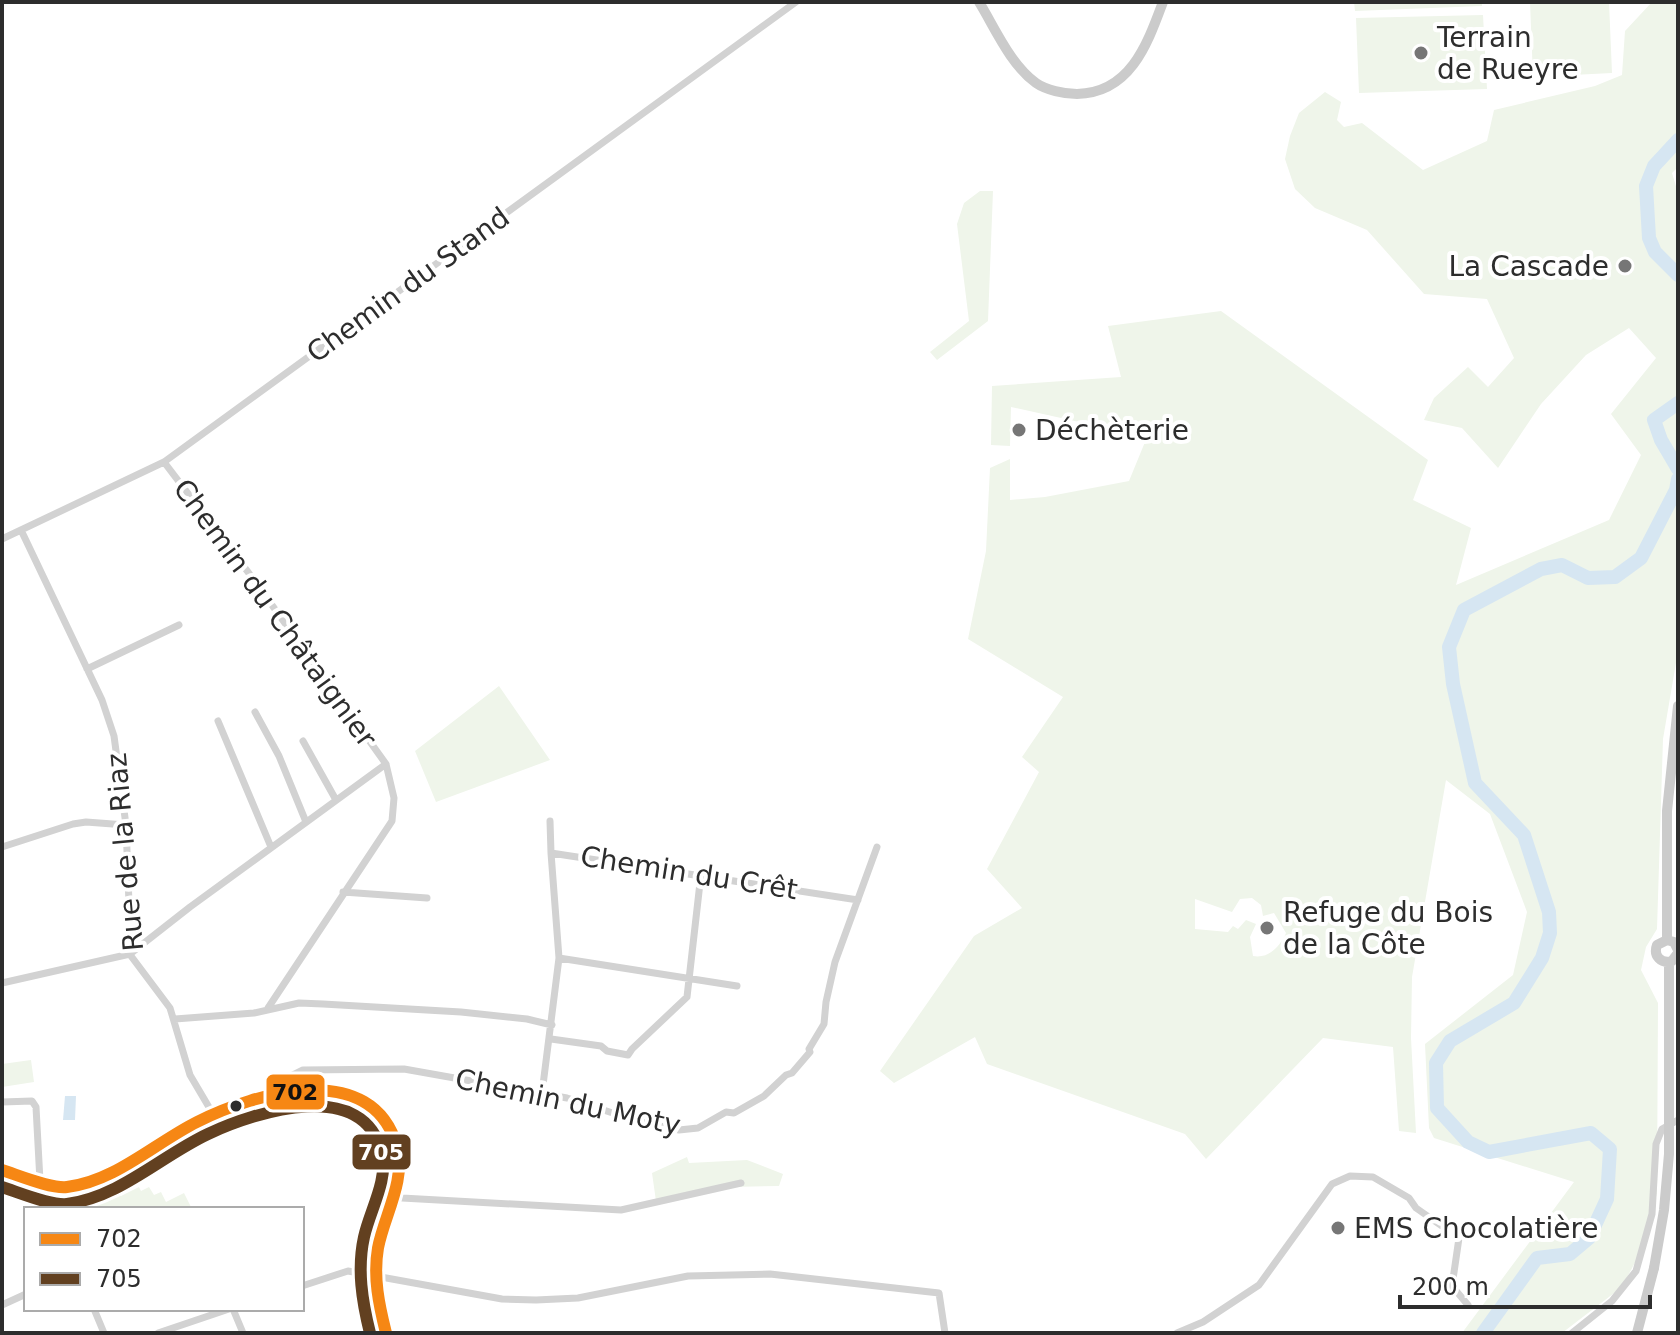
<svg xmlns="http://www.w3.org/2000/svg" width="1680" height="1335" font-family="'DejaVu Sans',sans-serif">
  <rect width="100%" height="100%" fill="#fff"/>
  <path fill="#eff5ea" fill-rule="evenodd" d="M 1354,2 L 1482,2 L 1482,6 L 1355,11 Z
    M 1530,2 L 1609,2 L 1612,73 L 1533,77 Z
    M 1652,2 L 1678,2 L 1678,167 L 1672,173 L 1678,193 L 1678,651 L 1663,739 L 1657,929 L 1646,947 L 1641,970 L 1658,1003 L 1657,1193 L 1639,1255 L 1622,1287 L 1562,1333 L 1462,1333 L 1574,1182 L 1434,1138 L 1429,1128 L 1425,1044 L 1513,975 L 1527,912 L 1490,814 L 1446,780 L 1412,977 L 1411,1038 L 1416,1133 L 1399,1131 L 1393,1047 L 1323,1038 L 1206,1159 L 1185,1134 L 987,1064 L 975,1037 L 894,1083 L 880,1071 L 974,936 L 1022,908 L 987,869 L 1039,772 L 1022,757 L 1063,697 L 968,639 L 986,551 L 990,468 L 1010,459 L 1010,500 L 1045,497 L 1129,481 L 1145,442 L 1115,430 L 1011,407 L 1010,446 L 991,445 L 992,386 L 1121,377 L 1108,326 L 1221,311 L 1428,460 L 1413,500 L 1471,528 L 1456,585 L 1609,520 L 1641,455 L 1611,414 L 1656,358 L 1629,328 L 1586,355 L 1541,404 L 1498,468 L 1462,428 L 1424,420 L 1434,398 L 1468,367 L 1488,387 L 1514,358 L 1487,299 L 1424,294 L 1367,230 L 1315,208 L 1295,189 L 1285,159 L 1290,136 L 1299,113 L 1325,92 L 1341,102 L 1337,120 L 1344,127 L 1362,123 L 1423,170 L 1487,141 L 1494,110 L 1595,86 L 1622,75 L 1625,31 ZM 1252,898 L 1261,905 L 1263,916 L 1274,913 L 1286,933 C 1280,946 1269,959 1253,956 L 1250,937 L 1256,924 L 1246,920 L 1238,929 L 1233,926 L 1228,932 L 1195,929 L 1195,899 L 1232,912 L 1240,899 Z
    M 1483,15 L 1487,89 L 1359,93 L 1356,18 Z
    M 980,191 L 993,191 L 988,321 L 937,360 L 930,352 L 969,321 L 957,224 L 964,203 Z
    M 499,686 L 550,760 L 436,802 L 415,751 Z
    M 31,1060 L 34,1082 L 2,1087 L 2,1064 Z
    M 687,1157 L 689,1163 L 747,1160 L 783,1174 L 779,1186 L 730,1187 L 656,1201 L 652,1173 Z
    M 100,1181 L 103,1186 L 113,1181 L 121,1196 L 139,1187 L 141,1191 L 149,1187 L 154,1195 L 161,1192 L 166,1202 L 184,1193 L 192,1209 L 60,1209 L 67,1193 Z"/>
  <path fill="#d6e6f2" d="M 65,1096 L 76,1096 L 75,1120 L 63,1120 Z"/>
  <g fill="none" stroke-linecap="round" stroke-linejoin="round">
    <path stroke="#d6e6f2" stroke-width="14" d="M 1678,140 L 1654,166 L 1646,186 L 1649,238 L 1655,252 L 1678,275
      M 1678,403 L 1654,420 L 1661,440 L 1678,469
      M 1483,1333 L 1537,1258 L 1570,1254 L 1589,1238 L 1607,1199 L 1610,1149 L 1591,1133 L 1489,1152 L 1468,1142 L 1437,1108 L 1436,1063 L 1450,1041 L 1514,1003 L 1542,958 L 1550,933 L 1549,912 L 1524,835 L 1475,783 L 1453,684 L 1449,647 L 1464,610 L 1541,569 L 1562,565 L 1588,578 L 1615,577 L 1641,558 L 1676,490 L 1678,479"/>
    <path stroke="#d2d2d2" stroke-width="7" d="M 164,462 L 254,580 L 386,764 L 394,798 L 392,821 L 268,1008
      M 21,530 L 102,700 L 114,736 L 126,825 L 131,956 L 170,1008 L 190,1075 L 213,1114
      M 2,539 L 164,462 L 796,2
      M 87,669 L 179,625
      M 255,712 L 279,756 L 306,822
      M 218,721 L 271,847
      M 303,741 L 336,800
      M 550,821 L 551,853 L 858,900
      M 2,847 L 73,824 L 86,822 L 126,825
      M 343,892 L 427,898
      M 559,958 L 737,986
      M 2,983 L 130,954 L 190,907 L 386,764
      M 175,1019 L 254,1013 L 299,1003 L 323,1004 L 461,1012 L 527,1019 L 552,1025
      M 551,1039 L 601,1046 L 607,1051 L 628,1055 L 632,1049 L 687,997 L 701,874
      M 289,1091 L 291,1076 L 303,1070 L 404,1069 L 567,1098 L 637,1121 L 679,1130 L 698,1128 L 726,1112 L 734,1113 L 764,1096 L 786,1075 L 792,1073 L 810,1052 L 809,1049 L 824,1024 L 826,1002 L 835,962 L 877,847
      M 542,1093 L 559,958 L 551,853
      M 2,1102 L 32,1101 L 36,1107 L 40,1181
      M 2,1170 L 63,1188 C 110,1181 151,1146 193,1124 C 209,1115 227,1110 244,1104 C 299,1086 379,1073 397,1148 C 405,1182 383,1216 378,1249 C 373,1278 379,1305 386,1333
      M 393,1196 L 402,1198 L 621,1210 L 741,1183
      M 55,1209 L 63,1188
      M 302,1286 L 348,1271 L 502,1299 L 536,1300 L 578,1298 L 688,1276 L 770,1274 L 939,1293 L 945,1333
      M 2,1305 L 26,1294
      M 94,1309 L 104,1333
      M 233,1309 L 243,1333
      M 158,1333 L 229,1309
      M 1177,1333 L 1203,1322 L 1259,1285 L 1332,1184 L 1350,1176 L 1373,1177 L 1409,1198 L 1416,1208 L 1459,1238 L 1452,1286 L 1468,1305
      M 1572,1333 L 1612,1301 L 1636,1271 L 1652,1214 L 1656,1144 L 1662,1129 L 1678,1120"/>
    <path stroke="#cbcbcb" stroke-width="10" d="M 979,2 C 995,28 1010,64 1036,83 C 1046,90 1064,94 1077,94 C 1130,93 1147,45 1163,2
      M 1667,940 L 1667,811 L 1678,706
      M 1678,950 L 1674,942 L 1667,940 L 1657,945 C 1653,956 1661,964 1672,961 L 1678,953
      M 1669,962 L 1669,1075
      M 1637,1333 L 1654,1268"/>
    <path stroke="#cbcbcb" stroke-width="10" d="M 1654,1268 L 1664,1210 L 1669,1154 L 1669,1075"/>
    <defs>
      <path id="bus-1" d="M 2,1170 C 18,1175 51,1189 67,1187 C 114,1182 155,1143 197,1122 C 256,1092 373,1059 397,1147 C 406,1181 384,1216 378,1248 C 373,1277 379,1305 386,1333"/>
      <path id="bus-2" d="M 2,1187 C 18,1192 51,1206 67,1204 C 120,1197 161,1156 208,1134 C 257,1111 365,1077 382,1154 C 388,1181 370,1210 364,1237 C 357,1269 362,1301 370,1333"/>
    </defs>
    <use href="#bus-1" stroke="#fff" stroke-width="18"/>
    <use href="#bus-2" stroke="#fff" stroke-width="18"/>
    <use href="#bus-1" stroke="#f68714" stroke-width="12"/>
    <use href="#bus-2" stroke="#624020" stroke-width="12"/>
  </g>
  <g fill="#767676" stroke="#fff" stroke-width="3">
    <circle cx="1421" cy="53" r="8"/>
    <circle cx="1625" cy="266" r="8"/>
    <circle cx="1019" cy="430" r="8"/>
    <circle cx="1267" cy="928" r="8"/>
    <circle cx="1338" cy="1228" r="8"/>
  </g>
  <circle fill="#2d2d2d" stroke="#fff" stroke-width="3" cx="236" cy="1106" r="7"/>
  <g text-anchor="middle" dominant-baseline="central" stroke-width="8" stroke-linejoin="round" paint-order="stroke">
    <g font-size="28" fill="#2d2d2d" stroke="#fff" text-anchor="start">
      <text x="1437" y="37">Terrain<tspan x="1437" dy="32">de Rueyre</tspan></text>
      <text x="1609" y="266" text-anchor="end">La Cascade</text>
      <text x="1035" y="430">Déchèterie</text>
      <text x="1283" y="912">Refuge du Bois<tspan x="1283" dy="32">de la Côte</tspan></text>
      <text x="1354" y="1228">EMS Chocolatière</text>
    </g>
    <g font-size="28" fill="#2d2d2d" stroke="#fff">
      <text transform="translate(408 285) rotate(-36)">Chemin du Stand</text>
      <text transform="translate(275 613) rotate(54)">Chemin du Châtaignier</text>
      <text transform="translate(125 852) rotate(-95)">Rue de la Riaz</text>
      <text transform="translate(689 873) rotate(9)">Chemin du Crêt</text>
      <text transform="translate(568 1102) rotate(12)">Chemin du Moty</text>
    </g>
  </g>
  <g stroke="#fff" stroke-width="3">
    <rect x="265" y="1073" width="61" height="38" rx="8" fill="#f68714"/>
    <rect x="351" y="1133" width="61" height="38" rx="8" fill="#624020"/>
  </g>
  <g font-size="22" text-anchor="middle" font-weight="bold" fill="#fff">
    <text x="381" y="1160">705</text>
  </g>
  <g font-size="22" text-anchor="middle" font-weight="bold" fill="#111">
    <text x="295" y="1100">702</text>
  </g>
  <rect width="1680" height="1335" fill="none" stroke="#2d2d2d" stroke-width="8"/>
  <rect x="24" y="1207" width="280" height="104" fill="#ffffff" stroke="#ababab" stroke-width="2"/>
  <rect x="40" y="1233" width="40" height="12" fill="#f68714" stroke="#ababab" stroke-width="2"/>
  <text x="96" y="1247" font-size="24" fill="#2d2d2d">702</text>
  <rect x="40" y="1273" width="40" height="12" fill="#624020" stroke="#ababab" stroke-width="2"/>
  <text x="96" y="1287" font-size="24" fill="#2d2d2d">705</text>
  <path d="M1400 1295v12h250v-12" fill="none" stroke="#2d2d2d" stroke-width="4"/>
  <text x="1412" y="1295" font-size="24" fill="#2d2d2d" stroke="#ffffff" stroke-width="6" paint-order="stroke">200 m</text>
</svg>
